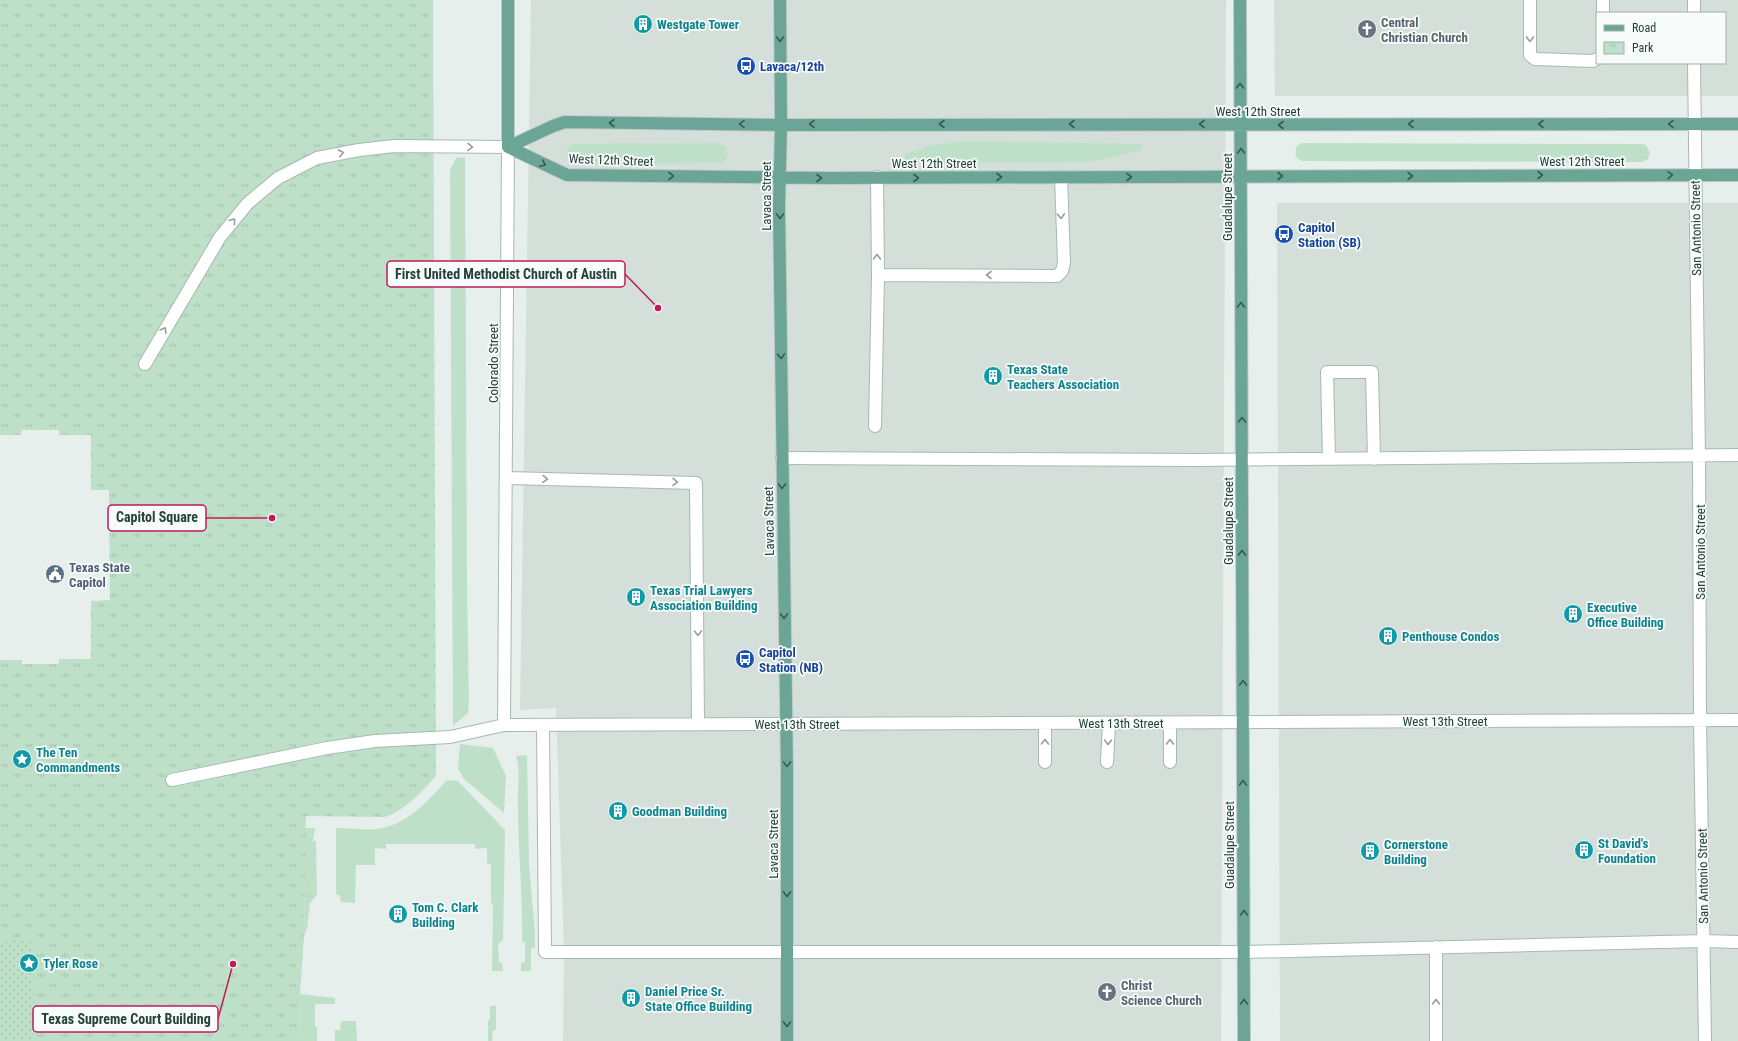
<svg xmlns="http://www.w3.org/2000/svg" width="1738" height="1041" font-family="'Roboto Condensed',sans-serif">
  <defs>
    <pattern id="park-tufts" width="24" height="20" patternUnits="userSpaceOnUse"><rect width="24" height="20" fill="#bfe0c8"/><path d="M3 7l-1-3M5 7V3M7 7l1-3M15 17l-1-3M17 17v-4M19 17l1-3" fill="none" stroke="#a4c1ad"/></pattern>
    <pattern id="garden-dots" width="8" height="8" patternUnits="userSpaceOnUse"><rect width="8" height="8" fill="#bfe0c8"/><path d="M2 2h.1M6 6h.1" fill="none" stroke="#a4c1ad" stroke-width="1.8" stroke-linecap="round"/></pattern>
  </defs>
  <rect width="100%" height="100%" fill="#e6efeb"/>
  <path fill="#d4dfda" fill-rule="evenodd" d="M 531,0 L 1226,0 L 1221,1041 L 563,1041 L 564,951 L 556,708 L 520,710 Z
    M 1274,0 L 1738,0 L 1738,96 L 1275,96 ZM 1597,13 L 1725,13 L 1725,63 L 1597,63 Z
    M 1277,203 L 1738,203 L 1738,1041 L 1280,1041 Z"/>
  <path fill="#bfe0c8" d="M 967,141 L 1141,144 L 1141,150 L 1105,159 L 1088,162 L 904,163 L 905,154 L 933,145 Z
    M 720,143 L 726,147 L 728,153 L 726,160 L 720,163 L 573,164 C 566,158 563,149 573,144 Z
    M 1302,143 L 1642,144 L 1646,145 L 1650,153 L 1648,159 L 1642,162 L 1302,161 C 1295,158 1294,153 1297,146 Z
    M 465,157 L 467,587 L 469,704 L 468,713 L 453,726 L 450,170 L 456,158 Z
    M 460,744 L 493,748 L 506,776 L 504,813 L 464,779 L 458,769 Z
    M 527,755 L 529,864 L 535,933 L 535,948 L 531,948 L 531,971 L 521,971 L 521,963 L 525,962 L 525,942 L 522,942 C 523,896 518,851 518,806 C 517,789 521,773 516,756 Z
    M 447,780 L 458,781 L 505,830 L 503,940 L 498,944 L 499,962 L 502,963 L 503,971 L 492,971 L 493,907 L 491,902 L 491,864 L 487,863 L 487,848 L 475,849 L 475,844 L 386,844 L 386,849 L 375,848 L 375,865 L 356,865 L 355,903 L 341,902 L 340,896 L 336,894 L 336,828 C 349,828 363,830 376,829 C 406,826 428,801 447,780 Z
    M 285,828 L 315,828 L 313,841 L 316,841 L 317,895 L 310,903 L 307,929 L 304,936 L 305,837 Z
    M 300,994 L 335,998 L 335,1004 L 315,1004 L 315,1026 L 317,1027 L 317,1041 L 301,1041 Z
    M 490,1006 L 496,1006 L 496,1030 L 493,1030 L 492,1041 L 488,1041 L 488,1020 L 490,1020 Z
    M 341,1021 L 356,1021 L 357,1041 L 335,1041 L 335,1030 L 340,1030 Z"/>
  <path fill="url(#park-tufts)" d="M 0,0 L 433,0 L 436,776 C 421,792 406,810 385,817 L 306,816 L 304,936 L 300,994 L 301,1041 L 0,1041 L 0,660 L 22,660 L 22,664 L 59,664 L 59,659 L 91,659 L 91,601 L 110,600 L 109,490 L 91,490 L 91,435 L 59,435 L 59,430 L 22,430 L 21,435 L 0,435 Z"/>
  <path fill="url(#garden-dots)" d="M 0,941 L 34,941 L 34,1041 L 0,1041 Z"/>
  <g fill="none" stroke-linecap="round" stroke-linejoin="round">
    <defs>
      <path id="minor" d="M 1530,0 L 1530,55 L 1535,59 L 1593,61 L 1597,59
        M 1694,0 L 1694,13
        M 1603,13 L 1603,0
        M 1694,63 L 1699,456 L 1700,720 L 1705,1041
        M 877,177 L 878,275 L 1057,276 L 1062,271 L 1064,263 L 1061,177
        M 145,364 L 220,237 L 248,203 L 278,178 L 317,158 L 359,150 L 394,146 L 508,147 L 504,725
        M 875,426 L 878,275
        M 782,458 L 1198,460 L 1738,455
        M 1329,459 L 1327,372 L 1372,372 L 1374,459
        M 506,478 L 696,483 L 698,724
        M 1170,723 L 1170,762
        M 543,725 L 545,952 L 1244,952 L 1704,941 L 1738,942
        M 1045,762 L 1045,723
        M 1107,762 L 1109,723
        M 172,780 L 327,748 L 375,741 L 450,737 L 504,725 L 1738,720
        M 1436,1041 L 1436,947"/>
      <path id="major" d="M 780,0 L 781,125 L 779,207 L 787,772 L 787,1041
        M 1240,0 L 1244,1041
        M 508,147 L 567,175 L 827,178 L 1738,175
        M 508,147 L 553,126 L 565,122 L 781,125 L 1738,124
        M 508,147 L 508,0"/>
    </defs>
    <use href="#minor" stroke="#a8b8b2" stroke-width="14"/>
    <use href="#major" stroke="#c2cac8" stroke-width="14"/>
    <use href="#minor" stroke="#fff" stroke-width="12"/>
    <use href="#major" stroke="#6aa596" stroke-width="12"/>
  </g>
  <defs><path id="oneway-chevron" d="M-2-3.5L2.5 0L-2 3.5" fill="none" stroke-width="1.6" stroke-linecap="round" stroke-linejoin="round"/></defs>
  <g stroke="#365b51">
    <use href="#oneway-chevron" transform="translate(780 39) rotate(90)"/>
    <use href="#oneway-chevron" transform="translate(1240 86) rotate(-90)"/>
    <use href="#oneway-chevron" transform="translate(612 123) rotate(-180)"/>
    <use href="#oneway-chevron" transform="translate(742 124) rotate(-178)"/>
    <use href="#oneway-chevron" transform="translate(812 124) rotate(179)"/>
    <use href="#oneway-chevron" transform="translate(942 124) rotate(-180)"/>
    <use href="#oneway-chevron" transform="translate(1072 124) rotate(-180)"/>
    <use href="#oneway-chevron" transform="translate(1202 124) rotate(-180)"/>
    <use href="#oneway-chevron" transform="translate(1411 124) rotate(180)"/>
    <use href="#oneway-chevron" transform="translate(1541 124) rotate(180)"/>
    <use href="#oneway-chevron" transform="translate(1671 124) rotate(-179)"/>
    <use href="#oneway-chevron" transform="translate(1281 125) rotate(180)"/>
    <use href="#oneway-chevron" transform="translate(1241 151) rotate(-90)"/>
    <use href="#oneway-chevron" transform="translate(543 164) rotate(25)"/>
    <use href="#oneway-chevron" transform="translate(1540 175)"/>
    <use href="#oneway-chevron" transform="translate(1670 175) rotate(-1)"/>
    <use href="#oneway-chevron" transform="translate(671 176) rotate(1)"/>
    <use href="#oneway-chevron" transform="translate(1280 176)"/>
    <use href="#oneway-chevron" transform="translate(1410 176)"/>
    <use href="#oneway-chevron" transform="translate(999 177)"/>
    <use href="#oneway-chevron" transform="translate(1129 177)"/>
    <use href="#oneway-chevron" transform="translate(819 178)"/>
    <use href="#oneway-chevron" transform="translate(916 178)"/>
    <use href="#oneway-chevron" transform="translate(780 216) rotate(89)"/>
    <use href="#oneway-chevron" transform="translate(1241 305) rotate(-90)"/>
    <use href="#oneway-chevron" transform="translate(781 356) rotate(89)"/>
    <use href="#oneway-chevron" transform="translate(1242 420) rotate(-90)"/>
    <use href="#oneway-chevron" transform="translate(782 486) rotate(89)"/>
    <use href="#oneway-chevron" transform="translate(1242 553) rotate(-90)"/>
    <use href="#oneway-chevron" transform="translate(784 616) rotate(89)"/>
    <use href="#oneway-chevron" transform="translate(1243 683) rotate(-90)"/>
    <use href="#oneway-chevron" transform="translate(787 764) rotate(89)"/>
    <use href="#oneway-chevron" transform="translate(1243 783) rotate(-90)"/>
    <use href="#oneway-chevron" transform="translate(787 894) rotate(90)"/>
    <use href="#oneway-chevron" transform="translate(1244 913) rotate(-90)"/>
    <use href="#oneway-chevron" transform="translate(1244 1002) rotate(-90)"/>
    <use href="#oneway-chevron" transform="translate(787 1024) rotate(90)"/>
  </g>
  <g stroke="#92a09c">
    <use href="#oneway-chevron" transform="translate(1530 39) rotate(91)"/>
    <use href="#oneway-chevron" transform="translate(470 147) rotate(1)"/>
    <use href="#oneway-chevron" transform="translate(341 153) rotate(-12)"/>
    <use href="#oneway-chevron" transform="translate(1061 216) rotate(87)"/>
    <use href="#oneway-chevron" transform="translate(233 221) rotate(-50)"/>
    <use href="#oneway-chevron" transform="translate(877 257) rotate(-90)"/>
    <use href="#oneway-chevron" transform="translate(989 275) rotate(-180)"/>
    <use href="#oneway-chevron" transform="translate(164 330) rotate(-59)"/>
    <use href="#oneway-chevron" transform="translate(545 479) rotate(2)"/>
    <use href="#oneway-chevron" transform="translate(675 482) rotate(1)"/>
    <use href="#oneway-chevron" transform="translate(698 633) rotate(89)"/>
    <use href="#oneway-chevron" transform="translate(1045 742) rotate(-90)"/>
    <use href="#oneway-chevron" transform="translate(1108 742) rotate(92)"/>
    <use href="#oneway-chevron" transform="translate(1170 742) rotate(-90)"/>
    <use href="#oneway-chevron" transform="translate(1436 1002) rotate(-90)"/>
  </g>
  <defs>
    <symbol id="building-disc" viewBox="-11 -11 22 22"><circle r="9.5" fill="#0f9aa8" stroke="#f7fbf9"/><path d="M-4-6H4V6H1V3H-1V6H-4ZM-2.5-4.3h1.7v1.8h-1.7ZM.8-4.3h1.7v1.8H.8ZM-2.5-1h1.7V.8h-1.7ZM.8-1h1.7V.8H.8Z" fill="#fff"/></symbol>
    <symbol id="church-disc" viewBox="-11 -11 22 22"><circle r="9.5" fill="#6b7280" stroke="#f7fbf9"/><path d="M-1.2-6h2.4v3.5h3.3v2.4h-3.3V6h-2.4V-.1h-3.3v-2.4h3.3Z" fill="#fff"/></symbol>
    <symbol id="bus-disc" viewBox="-11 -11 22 22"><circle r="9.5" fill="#1a4fb4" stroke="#f7fbf9"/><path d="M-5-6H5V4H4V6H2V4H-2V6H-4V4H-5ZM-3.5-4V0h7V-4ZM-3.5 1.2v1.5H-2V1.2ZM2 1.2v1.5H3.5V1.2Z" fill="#fff"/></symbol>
    <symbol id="civic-disc" viewBox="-11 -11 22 22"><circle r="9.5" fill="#5c6f8a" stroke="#f7fbf9"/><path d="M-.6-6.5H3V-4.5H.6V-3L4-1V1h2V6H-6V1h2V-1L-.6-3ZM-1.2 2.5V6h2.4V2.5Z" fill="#fff"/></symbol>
    <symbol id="sight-disc" viewBox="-11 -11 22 22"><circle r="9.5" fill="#0f9aa8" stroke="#f7fbf9"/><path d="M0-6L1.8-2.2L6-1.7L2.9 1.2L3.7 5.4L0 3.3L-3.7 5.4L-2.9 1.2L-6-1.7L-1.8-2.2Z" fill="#fff"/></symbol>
  </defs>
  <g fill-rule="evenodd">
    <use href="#building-disc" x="632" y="13" width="22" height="22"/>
    <use href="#church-disc" x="1356" y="18" width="22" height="22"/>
    <use href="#bus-disc" x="735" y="55" width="22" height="22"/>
    <use href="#bus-disc" x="1273" y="223" width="22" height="22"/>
    <use href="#building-disc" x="982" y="365" width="22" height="22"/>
    <use href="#civic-disc" x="44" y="563" width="22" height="22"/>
    <use href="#building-disc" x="625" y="586" width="22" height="22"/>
    <use href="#building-disc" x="1562" y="603" width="22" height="22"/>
    <use href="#building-disc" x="1377" y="625" width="22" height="22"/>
    <use href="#bus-disc" x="734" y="648" width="22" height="22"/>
    <use href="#sight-disc" x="11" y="748" width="22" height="22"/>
    <use href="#building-disc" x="607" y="800" width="22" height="22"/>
    <use href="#building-disc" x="1573" y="839" width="22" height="22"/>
    <use href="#building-disc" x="1359" y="840" width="22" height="22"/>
    <use href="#building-disc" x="387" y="903" width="22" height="22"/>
    <use href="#sight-disc" x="18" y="952" width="22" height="22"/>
    <use href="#church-disc" x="1096" y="981" width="22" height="22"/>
    <use href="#building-disc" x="620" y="987" width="22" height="22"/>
  </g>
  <g text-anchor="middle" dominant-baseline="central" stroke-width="3.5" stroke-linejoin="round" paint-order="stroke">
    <g font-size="13" font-weight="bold" fill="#5b616d" stroke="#f7fbf9" text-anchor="start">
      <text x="1381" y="22">Central<tspan x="1381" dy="15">Christian Church</tspan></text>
      <text x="1121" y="985">Christ<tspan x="1121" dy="15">Science Church</tspan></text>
    </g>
    <g font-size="13" font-weight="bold" fill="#0d838f" stroke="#f7fbf9" text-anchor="start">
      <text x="657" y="24">Westgate Tower</text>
      <text x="1007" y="369">Texas State<tspan x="1007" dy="15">Teachers Association</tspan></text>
      <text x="650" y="590">Texas Trial Lawyers<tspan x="650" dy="15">Association Building</tspan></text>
      <text x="1587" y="607">Executive<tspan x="1587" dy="15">Office Building</tspan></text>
      <text x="1402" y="636">Penthouse Condos</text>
      <text x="36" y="752">The Ten<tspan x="36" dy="15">Commandments</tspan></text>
      <text x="632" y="811">Goodman Building</text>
      <text x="1598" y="843">St David's<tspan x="1598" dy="15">Foundation</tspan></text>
      <text x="1384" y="844">Cornerstone<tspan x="1384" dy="15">Building</tspan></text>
      <text x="412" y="907">Tom C. Clark<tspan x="412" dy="15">Building</tspan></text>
      <text x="43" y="963">Tyler Rose</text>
      <text x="645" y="991">Daniel Price Sr.<tspan x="645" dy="15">State Office Building</tspan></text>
    </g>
    <g font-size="13" font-weight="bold" fill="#164399" stroke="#f7fbf9" text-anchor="start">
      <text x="760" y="66">Lavaca/12th</text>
      <text x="1298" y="227">Capitol<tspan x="1298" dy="15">Station (SB)</tspan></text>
      <text x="759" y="652">Capitol<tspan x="759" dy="15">Station (NB)</tspan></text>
    </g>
    <g font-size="13" fill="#24423a" stroke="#f7fbf9">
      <text x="1258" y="111">West 12th Street</text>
      <text transform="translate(611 160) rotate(2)">West 12th Street</text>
      <text x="1582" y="161">West 12th Street</text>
      <text x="934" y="163">West 12th Street</text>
      <text transform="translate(766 196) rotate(-90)">Lavaca Street</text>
      <text transform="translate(1227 197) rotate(-90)">Guadalupe Street</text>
      <text transform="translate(1696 228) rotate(-91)">San Antonio Street</text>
      <text transform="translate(493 363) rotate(-90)">Colorado Street</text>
      <text transform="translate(769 521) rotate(-91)">Lavaca Street</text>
      <text transform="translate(1228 521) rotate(-90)">Guadalupe Street</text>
      <text transform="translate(1700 552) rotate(-90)">San Antonio Street</text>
      <text x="1445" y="721">West 13th Street</text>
      <text x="1121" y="723">West 13th Street</text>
      <text x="797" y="724">West 13th Street</text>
      <text transform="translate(773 844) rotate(-90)">Lavaca Street</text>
      <text transform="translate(1229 845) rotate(-90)">Guadalupe Street</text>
      <text transform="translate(1703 876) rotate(-91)">San Antonio Street</text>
    </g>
    <g font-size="13" font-weight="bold" fill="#4e5e75" stroke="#f7fbf9" text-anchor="start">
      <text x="69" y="567">Texas State<tspan x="69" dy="15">Capitol</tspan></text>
    </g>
  </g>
  <path fill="none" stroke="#c2185b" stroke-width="1.5" d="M658 308L625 274M272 518L206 518M233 964L218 1019"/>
  <g fill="#c2185b" stroke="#f7fbf9" stroke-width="1.5">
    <circle cx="658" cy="308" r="4"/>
    <circle cx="272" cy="518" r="4"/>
    <circle cx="233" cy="964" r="4"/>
  </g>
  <g fill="#f7fbf9" stroke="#c2185b" stroke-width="1.5">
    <rect x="387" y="261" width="238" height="26" rx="4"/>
    <rect x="108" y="505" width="98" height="26" rx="4"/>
    <rect x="33" y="1006" width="185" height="26" rx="4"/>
  </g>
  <g font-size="14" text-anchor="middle" font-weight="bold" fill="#24423a">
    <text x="506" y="279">First United Methodist Church of Austin</text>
    <text x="157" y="522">Capitol Square</text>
    <text x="126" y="1024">Texas Supreme Court Building</text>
  </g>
  <rect x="1596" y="12" width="130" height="52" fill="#f7fbf9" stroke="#a3b1ad"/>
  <rect x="1604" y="25" width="20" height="6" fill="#6aa596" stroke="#a3b1ad"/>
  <text x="1632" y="32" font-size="12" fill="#24423a">Road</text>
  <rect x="1604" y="42" width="20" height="12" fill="url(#park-tufts)" stroke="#a3b1ad"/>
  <text x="1632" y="52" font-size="12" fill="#24423a">Park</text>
</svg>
